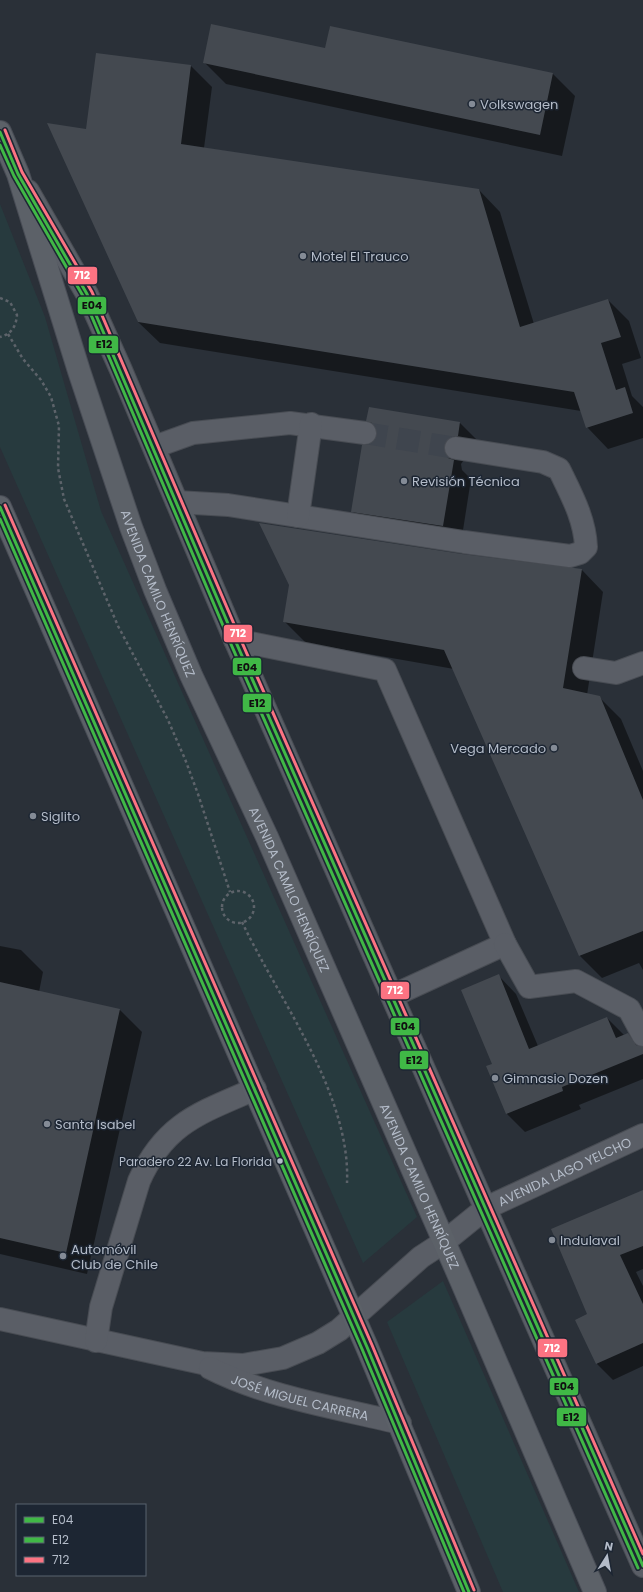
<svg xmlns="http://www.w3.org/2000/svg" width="643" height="1592" font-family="Poppins,sans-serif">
  <rect width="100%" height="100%" fill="#2a3038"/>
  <path fill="#273a3e" d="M 0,204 L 45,317 L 101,511 L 417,1217 L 363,1263 L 0,447 Z
    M 443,1281 L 579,1592 L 503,1592 L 387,1322 Z"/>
  <path fill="#0007" d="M 330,27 L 553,74 L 575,96 L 562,156 L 226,84 L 204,62 L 326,49 Z
    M 191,66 L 212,87 L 204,148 L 479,190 L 500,212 L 534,324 L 608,300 L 629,321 L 641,358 L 622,364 L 632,396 L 643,407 L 643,438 L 608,449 L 587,427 L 581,411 L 160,343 L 138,322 L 87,130 Z
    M 370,408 L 460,423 L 478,441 L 461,464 L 462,470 L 471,479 L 461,543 L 370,529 L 352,511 L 370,445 L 375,442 L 378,435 L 378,430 L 368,420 Z
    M 462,555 L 582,570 L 603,592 L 587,695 L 599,697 L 621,719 L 643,771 L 643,970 L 639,963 L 602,978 L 580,956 L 454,669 L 306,643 L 284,621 Z
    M 0,946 L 21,950 L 43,972 L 39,992 L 120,1010 L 142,1032 L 87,1274 L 0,1254 Z
    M 499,976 L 516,994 L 538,1046 L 607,1018 L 624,1035 L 627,1034 L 643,1050 L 643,1079 L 579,1105 L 581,1109 L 525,1132 L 507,1114 L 488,1067 L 493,1065 Z
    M 643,1191 L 643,1269 L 636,1272 L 643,1286 L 643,1366 L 613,1380 L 597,1364 L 589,1315 Z"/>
  <path fill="#444950" d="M 211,24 L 325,48 L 330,26 L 553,73 L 540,135 L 203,63 Z
    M 96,53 L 191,65 L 181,144 L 479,189 L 520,327 L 608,299 L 621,337 L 601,343 L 616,390 L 625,387 L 633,413 L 586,428 L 574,392 L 138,322 L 47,123 L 86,129 Z
    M 369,407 L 460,422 L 458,436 L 451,437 L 446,440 L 444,446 L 445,453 L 448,458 L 454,460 L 443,526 L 351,512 L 362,445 L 370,444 L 375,441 L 377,435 L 376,428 L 372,423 L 366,421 Z
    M 259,523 L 462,554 L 582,569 L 563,688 L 600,696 L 643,800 L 643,931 L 579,956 L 444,650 L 283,622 L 289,585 Z
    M 499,974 L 529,1049 L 607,1017 L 616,1038 L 628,1033 L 636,1045 L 643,1047 L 643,1054 L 562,1087 L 563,1091 L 506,1114 L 486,1066 L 492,1064 L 461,990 Z
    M 0,982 L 120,1009 L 66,1253 L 0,1238 Z
    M 643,1190 L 643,1246 L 620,1255 L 643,1304 L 643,1343 L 596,1364 L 575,1320 L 587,1314 L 551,1229 Z"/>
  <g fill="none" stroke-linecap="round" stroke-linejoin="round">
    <path stroke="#3f454e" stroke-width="22" stroke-dasharray="22 11" stroke-linecap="butt" d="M 365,433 L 456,448"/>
    <defs>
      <g id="minor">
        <path d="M 28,191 L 87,294 L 121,370 L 235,640 L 643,1566"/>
        <path d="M 154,447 L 193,433 L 290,423 L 365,433"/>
        <path d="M 177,502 L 228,505 L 464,542 L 570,556 L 580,553 L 586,547 C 585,519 571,494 559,469 L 543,462 L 456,448"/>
        <path d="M 298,516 L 311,424"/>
        <path d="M 235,640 L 385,670 L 505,944 L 392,996"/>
        <path d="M 584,668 L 616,673 L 643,663"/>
        <path d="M 505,944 L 529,987 L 576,981 L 629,1009 L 643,1035"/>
        <path id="s1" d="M 0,1319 L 202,1363 L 243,1365 L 283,1358 L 318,1343 L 339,1330 L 421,1257 L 444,1242 L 486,1208 L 643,1135"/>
        <path d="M 96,1341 L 101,1307 L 139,1181 C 165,1123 200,1113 255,1089"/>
        <path id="s2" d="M 210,1368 C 267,1397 338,1408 400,1423"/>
      </g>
      <g id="major">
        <path id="s3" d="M 0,132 L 18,174 L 79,371 L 131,527 L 155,590 L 191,675 L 267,837 L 460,1278 L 595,1592"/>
        <path d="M 0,507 L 367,1347 L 469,1592"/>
      </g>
    </defs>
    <use href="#minor" stroke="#484c53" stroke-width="24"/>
    <use href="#major" stroke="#484c55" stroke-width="24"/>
    <path stroke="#5d636a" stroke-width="2.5" stroke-dasharray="3 3" stroke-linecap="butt" d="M 0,298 L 10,302 L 17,315 C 16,326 12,334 0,337
      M 8,334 L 23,359 L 41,380 L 51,397 L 59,426 L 58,468 L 64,499 L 118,626 L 168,720 L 185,759 L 198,794 L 230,892
      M222 907a16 16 0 1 1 32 0a16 16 0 1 1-32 0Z
      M 242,922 C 279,1000 351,1094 347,1183"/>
    <use href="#minor" stroke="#5a5e66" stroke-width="22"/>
    <use href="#major" stroke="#5c6168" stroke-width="22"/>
    <defs>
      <path id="bus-1" d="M 0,132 L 18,174 L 87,294 L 235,640 L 643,1566
        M 0,507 L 367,1347 L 469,1592"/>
      <path id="bus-2" d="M 0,145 L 14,176 L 83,296 L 230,642 L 638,1568
        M 0,519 L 362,1349 L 464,1592"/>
      <path id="bus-3" d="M 5,130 L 22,172 L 92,292 L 240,638 L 643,1554
        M 5,505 L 372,1345 L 474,1590"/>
    </defs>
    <use href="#bus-1" stroke="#1d2633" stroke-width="6"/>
    <use href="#bus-2" stroke="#1d2633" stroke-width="6"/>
    <use href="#bus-3" stroke="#1d2633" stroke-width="6"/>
    <use href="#bus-1" stroke="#40b846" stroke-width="3"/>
    <use href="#bus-2" stroke="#40b846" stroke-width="3"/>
    <use href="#bus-3" stroke="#fc7382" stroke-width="3"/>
  </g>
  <g fill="#848b96" stroke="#1d2633" stroke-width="1.5">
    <circle cx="472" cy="104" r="4"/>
    <circle cx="303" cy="256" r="4"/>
    <circle cx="404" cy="481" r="4"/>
    <circle cx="554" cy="748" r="4"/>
    <circle cx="33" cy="816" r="4"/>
    <circle cx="495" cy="1078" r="4"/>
    <circle cx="47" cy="1124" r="4"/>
    <circle cx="552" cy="1240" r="4"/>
    <circle cx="63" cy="1256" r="4"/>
  </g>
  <circle fill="#b4bcc9" stroke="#1d2633" stroke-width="1.5" cx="280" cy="1161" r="3.5"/>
  <g text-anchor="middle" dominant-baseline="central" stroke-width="3" stroke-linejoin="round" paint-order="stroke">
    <g font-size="12" fill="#b4bcc9" stroke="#1d2633" text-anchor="end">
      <text x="272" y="1161">Paradero 22 Av. La Florida</text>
    </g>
    <g font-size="13" fill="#b4bcc9" stroke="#1d2633" text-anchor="start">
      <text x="480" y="104">Volkswagen</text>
      <text x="311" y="256">Motel El Trauco</text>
      <text x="412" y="481">Revisión Técnica</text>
      <text x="546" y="748" text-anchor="end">Vega Mercado</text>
      <text x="41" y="816">Siglito</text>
      <text x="503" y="1078">Gimnasio Dozen</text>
      <text x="55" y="1124">Santa Isabel</text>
      <text x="560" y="1240">Indulaval</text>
      <text x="71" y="1249">Automóvil<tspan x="71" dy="15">Club de Chile</tspan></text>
    </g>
    <g font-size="13" fill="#b4bcc9" stroke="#1d2633">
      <text stroke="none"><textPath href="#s3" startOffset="488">AVENIDA CAMILO HENRÍQUEZ</textPath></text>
      <text stroke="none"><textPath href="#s3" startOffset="812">AVENIDA CAMILO HENRÍQUEZ</textPath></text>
      <text stroke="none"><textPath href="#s1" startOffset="629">AVENIDA LAGO YELCHO</textPath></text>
      <text stroke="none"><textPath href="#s3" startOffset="1136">AVENIDA CAMILO HENRÍQUEZ</textPath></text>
      <text stroke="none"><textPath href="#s2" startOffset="95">JOSÉ MIGUEL CARRERA</textPath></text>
    </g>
  </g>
  <g stroke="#1d2633" stroke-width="1.5">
    <rect x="67" y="266" width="31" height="19" rx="4" fill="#fc7382"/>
    <rect x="77" y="296" width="30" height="19" rx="4" fill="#40b846"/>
    <rect x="88" y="335" width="31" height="19" rx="4" fill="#40b846"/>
    <rect x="223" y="624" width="30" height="19" rx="4" fill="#fc7382"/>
    <rect x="232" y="657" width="30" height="19" rx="4" fill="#40b846"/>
    <rect x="242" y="693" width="30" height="20" rx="4" fill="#40b846"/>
    <rect x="380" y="981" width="30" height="19" rx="4" fill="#fc7382"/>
    <rect x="390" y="1017" width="30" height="19" rx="4" fill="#40b846"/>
    <rect x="399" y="1050" width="30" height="20" rx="4" fill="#40b846"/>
    <rect x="537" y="1338" width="31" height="20" rx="4" fill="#fc7382"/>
    <rect x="549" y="1377" width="30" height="19" rx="4" fill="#40b846"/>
    <rect x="556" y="1407" width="31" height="20" rx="4" fill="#40b846"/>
  </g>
  <g font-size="11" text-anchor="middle" font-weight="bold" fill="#fff">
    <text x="82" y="279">712</text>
    <text x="238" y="637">712</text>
    <text x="395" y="994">712</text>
    <text x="552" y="1352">712</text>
  </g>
  <g font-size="11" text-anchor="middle" font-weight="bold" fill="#111">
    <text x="92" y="309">E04</text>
    <text x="104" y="348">E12</text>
    <text x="247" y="671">E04</text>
    <text x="257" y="707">E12</text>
    <text x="405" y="1030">E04</text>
    <text x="414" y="1064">E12</text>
    <text x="564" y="1390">E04</text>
    <text x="571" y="1421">E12</text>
  </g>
  <rect x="16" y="1504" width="130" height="72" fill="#1d2633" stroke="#59626f"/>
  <rect x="24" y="1517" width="20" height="6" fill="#40b846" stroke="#59626f"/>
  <text x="52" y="1524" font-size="12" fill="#b4bcc9">E04</text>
  <rect x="24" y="1537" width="20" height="6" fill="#40b846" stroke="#59626f"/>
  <text x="52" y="1544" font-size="12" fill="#b4bcc9">E12</text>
  <rect x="24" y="1557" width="20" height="6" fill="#fc7382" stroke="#59626f"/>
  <text x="52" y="1564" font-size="12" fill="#b4bcc9">712</text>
  <g transform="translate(607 1556) rotate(11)" stroke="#1d2633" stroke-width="3" paint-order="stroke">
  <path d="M0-3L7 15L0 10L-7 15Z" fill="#b4bcc9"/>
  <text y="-6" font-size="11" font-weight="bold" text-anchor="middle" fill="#b4bcc9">N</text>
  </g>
</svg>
